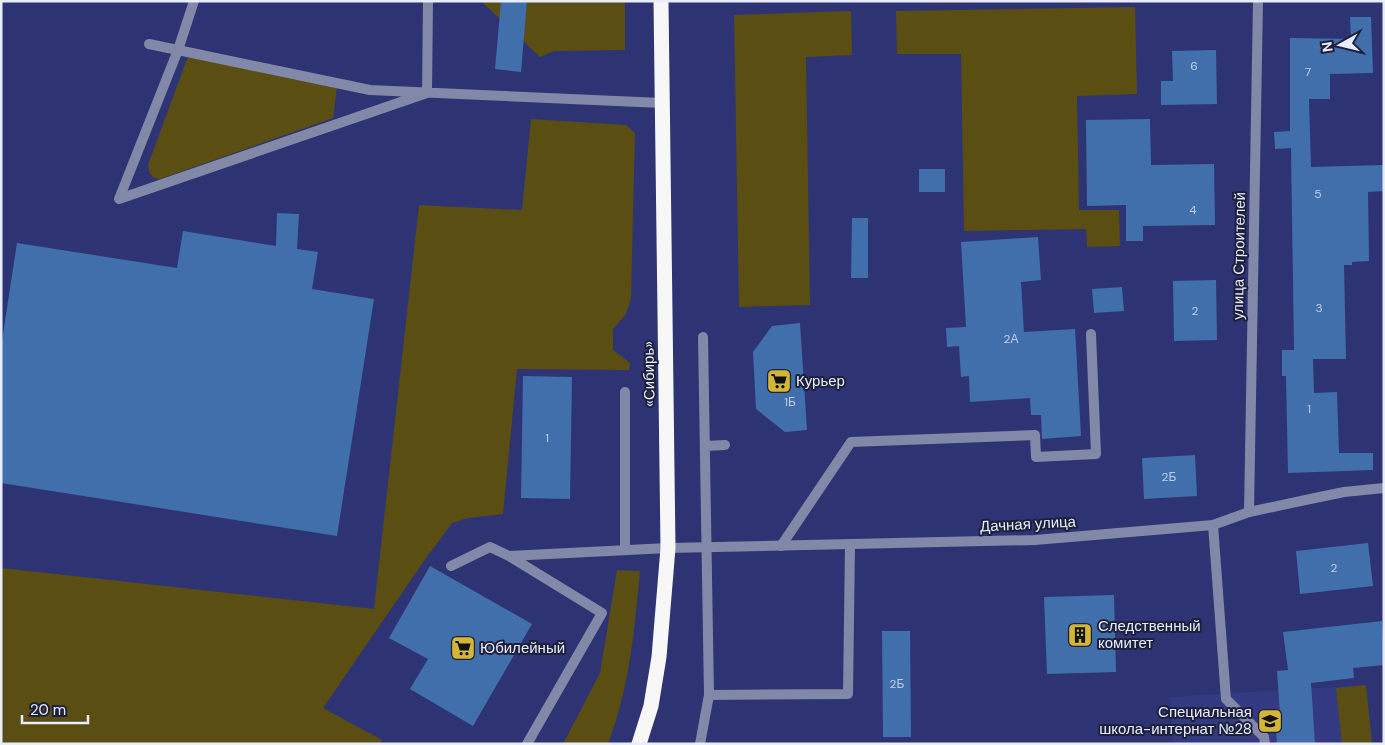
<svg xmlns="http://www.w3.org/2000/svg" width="1385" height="745" font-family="'DM Sans',sans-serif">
  <rect width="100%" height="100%" fill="#2e3373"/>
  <path fill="#343a81" d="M 1366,685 L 1372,744 L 1174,744 L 1169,697 Z"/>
  <path fill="#5b4e13" d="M 481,1 L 625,1 L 625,50 L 554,51 L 540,57 Z
    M 1135,7 L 1137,94 L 1077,96 L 1079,210 L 1119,210 L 1120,246 L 1087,247 L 1086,229 L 964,231 L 961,54 L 897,54 L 896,11 Z
    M 851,11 L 852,55 L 806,57 L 810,305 L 739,307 L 734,15 Z
    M 195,54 L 337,87 L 333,118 L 160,179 L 154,178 L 149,172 L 148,165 L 187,59 Z
    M 531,119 L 626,125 L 635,133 L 631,298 L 626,314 L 613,329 L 613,350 L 630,363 L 629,370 L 517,369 L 503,514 L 468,518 L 452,523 L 426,558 L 323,708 L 382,740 L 379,744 L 1,744 L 1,568 L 374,609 L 419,205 L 522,210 Z
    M 617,570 L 640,571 C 634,633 630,685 608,744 L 563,744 L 600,673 Z
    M 1366,685 L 1372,744 L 1342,744 L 1336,688 Z"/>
  <path fill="#416fac" d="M 501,1 L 527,1 L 521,72 L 495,69 Z
    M 1350,17 L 1371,17 L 1373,73 L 1330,74 L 1330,99 L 1309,99 L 1311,167 L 1384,165 L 1384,191 L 1368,192 L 1369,261 L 1352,262 L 1352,265 L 1344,265 L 1346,359 L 1313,359 L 1314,393 L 1337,392 L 1339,453 L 1373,453 L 1373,470 L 1288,473 L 1286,376 L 1282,376 L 1282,350 L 1294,350 L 1291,148 L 1275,149 L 1274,132 L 1290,131 L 1290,38 L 1351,39 Z
    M 1216,50 L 1217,104 L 1161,105 L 1161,81 L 1173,81 L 1172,51 Z
    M 1150,119 L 1151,165 L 1214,164 L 1215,225 L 1143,226 L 1143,241 L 1126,241 L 1126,205 L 1087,206 L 1086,120 Z
    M 919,169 L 945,169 L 945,192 L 919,192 Z
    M 277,213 L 299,214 L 297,249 L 318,252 L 312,289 L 374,299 L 337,536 L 1,483 L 1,347 L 17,243 L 177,268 L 183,231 L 276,246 Z
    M 852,218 L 868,218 L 868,278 L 851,278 Z
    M 1038,237 L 1041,280 L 1021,282 L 1024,332 L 1075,329 L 1081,436 L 1042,439 L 1041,415 L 1031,415 L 1030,398 L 970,402 L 969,376 L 961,377 L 959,346 L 947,347 L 946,328 L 966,327 L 961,242 Z
    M 1216,280 L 1217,340 L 1174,341 L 1173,281 Z
    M 1122,287 L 1124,311 L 1094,313 L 1092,289 Z
    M 800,323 L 807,430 L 785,432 L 756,409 L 753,352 L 772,326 Z
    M 523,376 L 572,377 L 570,499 L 521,498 Z
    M 1195,455 L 1197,496 L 1144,499 L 1142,458 Z
    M 1368,543 L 1373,586 L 1300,594 L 1296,551 Z
    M 430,566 L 532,624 L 473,726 L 410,689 L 428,659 L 389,638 Z
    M 1114,595 L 1116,672 L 1047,674 L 1044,597 Z
    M 1382,621 L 1384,665 L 1353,668 L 1354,678 L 1311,683 L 1315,744 L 1277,744 L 1275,715 L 1280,714 L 1277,671 L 1288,670 L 1283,632 Z
    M 882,631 L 910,631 L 911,737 L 883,737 Z"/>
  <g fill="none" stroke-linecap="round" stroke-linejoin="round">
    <path stroke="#8288a8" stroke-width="10" d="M 194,1 L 178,50 L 119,199 L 427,93 L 428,1
      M 149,44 L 370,90 L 662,103
      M 703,337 L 709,695
      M 625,392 L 625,550
      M 705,446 L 725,445
      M 1213,525 L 1226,699 L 1264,737 L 1265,744
      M 781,546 L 851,442 L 1035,435 L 1036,457 L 1096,454 L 1091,334
      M 451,566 L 490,547 L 509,556
      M 527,744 L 602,613 L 509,556 L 668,548
      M 700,744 L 709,695 L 848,694 L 850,545"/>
    <path stroke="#8288a8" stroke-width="10" d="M 1249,512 L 1258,1
      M 668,548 L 1035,540 L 1213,525 L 1249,512 L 1315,498 L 1344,492 L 1384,488"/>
    <path stroke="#f7f7f7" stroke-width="15" d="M 639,744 L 651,706 L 659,657 L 668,548 L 661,1"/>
  </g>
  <defs>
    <symbol id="supermarket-square" viewBox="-11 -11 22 22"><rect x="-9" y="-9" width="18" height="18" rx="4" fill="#d3b635" stroke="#1c203c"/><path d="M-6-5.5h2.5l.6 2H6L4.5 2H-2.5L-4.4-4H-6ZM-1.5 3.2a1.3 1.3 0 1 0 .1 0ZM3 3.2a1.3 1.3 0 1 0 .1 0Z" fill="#111"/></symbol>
    <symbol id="building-square" viewBox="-11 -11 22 22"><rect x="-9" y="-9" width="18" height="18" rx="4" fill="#d3b635" stroke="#1c203c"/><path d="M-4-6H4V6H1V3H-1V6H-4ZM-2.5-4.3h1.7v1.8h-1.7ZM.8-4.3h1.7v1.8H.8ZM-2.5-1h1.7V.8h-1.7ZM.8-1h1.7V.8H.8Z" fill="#111"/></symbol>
    <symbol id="school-square" viewBox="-11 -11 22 22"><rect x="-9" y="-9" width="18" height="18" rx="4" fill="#d3b635" stroke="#1c203c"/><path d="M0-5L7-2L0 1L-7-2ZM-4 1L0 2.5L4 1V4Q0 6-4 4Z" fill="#111"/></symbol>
  </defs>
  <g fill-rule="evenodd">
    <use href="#supermarket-square" x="765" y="367" width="28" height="28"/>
    <use href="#building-square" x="1066" y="621" width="28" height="28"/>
    <use href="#supermarket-square" x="449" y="634" width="28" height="28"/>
    <use href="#school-square" x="1256" y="707" width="28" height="28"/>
  </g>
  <g text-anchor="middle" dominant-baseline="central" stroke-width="4" stroke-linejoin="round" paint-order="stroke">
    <g font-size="12" fill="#c0cee9">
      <text x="1194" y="66">6</text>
      <text x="1308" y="72">7</text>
      <text x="1318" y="194">5</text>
      <text x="1193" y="210">4</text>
      <text x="1319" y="308">3</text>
      <text x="1195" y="311">2</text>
      <text x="1011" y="339">2А</text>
      <text x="790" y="402">1Б</text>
      <text x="1309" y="409">1</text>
      <text x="547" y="438">1</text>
      <text x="1169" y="477">2Б</text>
      <text x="1334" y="568">2</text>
      <text x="897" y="684">2Б</text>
    </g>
    <g font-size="15" fill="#eaedfd" stroke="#1c203c">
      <text transform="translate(1239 256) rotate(-89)">улица Строителей</text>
      <text transform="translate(649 374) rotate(-91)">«Сибирь»</text>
      <text transform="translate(1028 524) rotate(-3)">Дачная улица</text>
    </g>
    <g font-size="15" fill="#eaedfd" stroke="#1c203c" text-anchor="start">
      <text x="796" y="381">Курьер</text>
      <text x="1098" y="626">Следственный<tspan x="1098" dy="17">комитет</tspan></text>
      <text x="480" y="648">Юбилейный</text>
      <text x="1252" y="712" text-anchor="end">Специальная<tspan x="1252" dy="17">школа-интернат №28</tspan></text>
    </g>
  </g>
  <rect width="1385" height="745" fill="none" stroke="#eaedfd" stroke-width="5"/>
  <g transform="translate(1340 45) rotate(262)" stroke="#1c203c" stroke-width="4" paint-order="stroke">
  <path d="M0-4L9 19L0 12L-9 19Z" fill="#eaedfd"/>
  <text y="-8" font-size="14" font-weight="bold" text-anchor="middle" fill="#eaedfd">N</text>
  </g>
  <path d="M22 715v8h66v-8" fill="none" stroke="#eaedfd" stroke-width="2.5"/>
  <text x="30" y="715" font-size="15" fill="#eaedfd" stroke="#1c203c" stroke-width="4" paint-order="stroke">20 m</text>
</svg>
